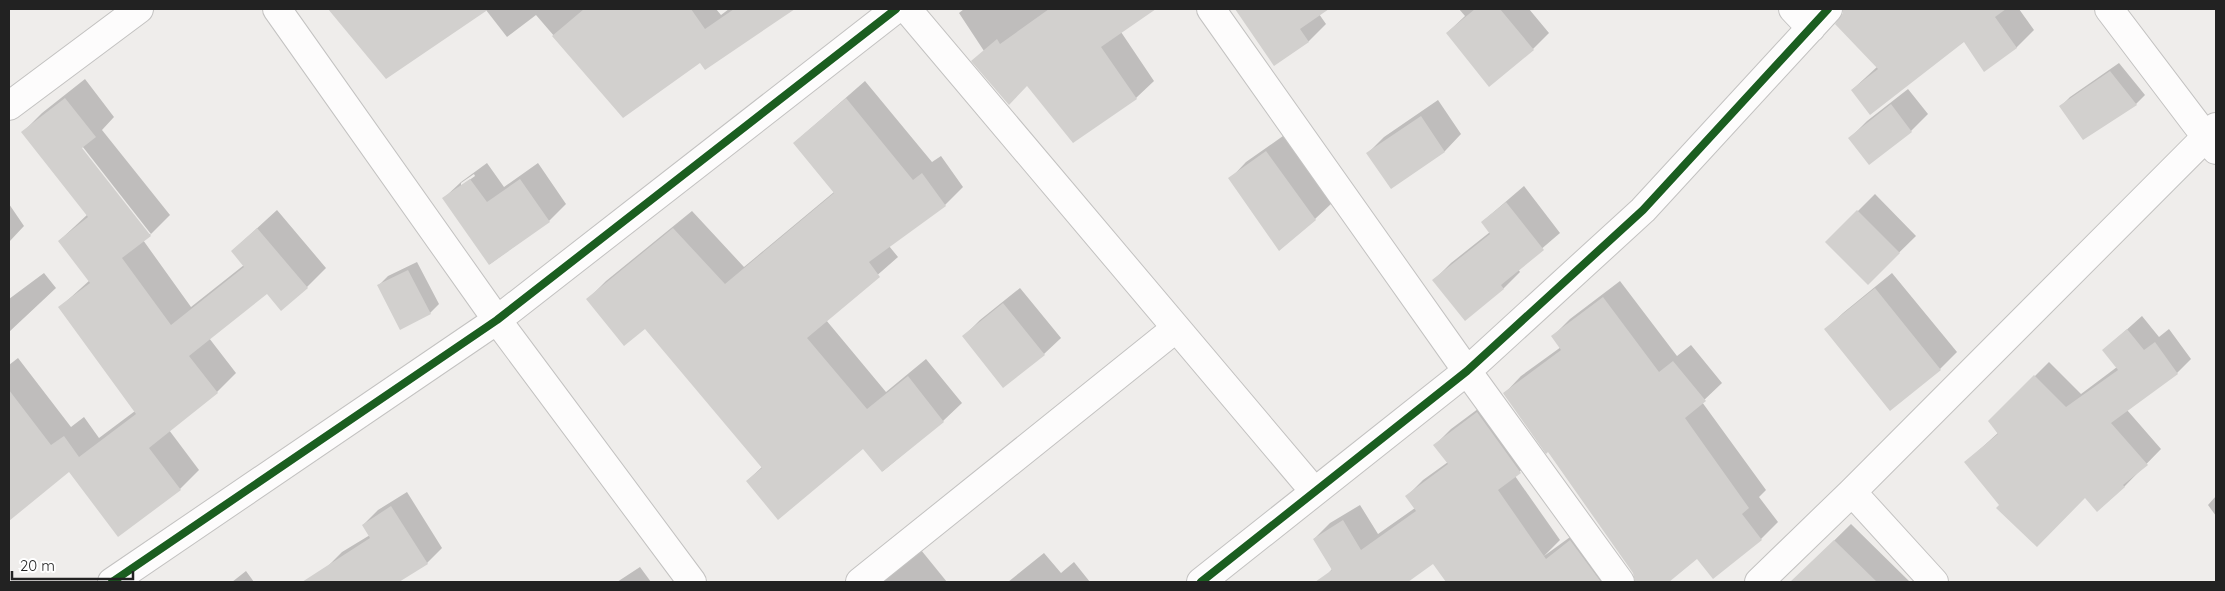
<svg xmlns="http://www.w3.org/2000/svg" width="2225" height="591" font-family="Quicksand,sans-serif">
  <rect width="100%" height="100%" fill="#efedeb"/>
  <path fill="#0003" fill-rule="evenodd" d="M 330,9 L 716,9 L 721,15 L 729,9 L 786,9 L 700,61 L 623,116 L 536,15 L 507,37 L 486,10 L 386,77 Z
    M 964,9 L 1154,9 L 1121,32 L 1154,81 L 1136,98 L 1027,84 L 984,51 L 959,13 Z
    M 1237,9 L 1326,9 L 1319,14 L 1326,24 L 1309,41 L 1275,64 Z
    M 1459,9 L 1529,9 L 1549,33 L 1533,49 L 1447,33 L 1465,16 Z
    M 1844,9 L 2019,9 L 2034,30 L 2016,48 L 1964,40 L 1852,90 L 1878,66 L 1844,13 Z
    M 2119,63 L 2145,95 L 2136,104 L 2061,106 L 2070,97 Z
    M 85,79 L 114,117 L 102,130 L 170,215 L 151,234 L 79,142 L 78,144 L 148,234 L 151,234 L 143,240 L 191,307 L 244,265 L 232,251 L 277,210 L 326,268 L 307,287 L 267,292 L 209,338 L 236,373 L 217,392 L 169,430 L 199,470 L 180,489 L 69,470 L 9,519 L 9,365 L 18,358 L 71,427 L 84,417 L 99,438 L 135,411 L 60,307 L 90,280 L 59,241 L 88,214 L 23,132 L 42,113 Z
    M 865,81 L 932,162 L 941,156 L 963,187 L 945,205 L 889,246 L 898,257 L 826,320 L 886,392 L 926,359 L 962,403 L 943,421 L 883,471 L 863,447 L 747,481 L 763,466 L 645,328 L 588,299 L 606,281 L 692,211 L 744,267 L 834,192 L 794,143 Z
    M 1908,89 L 1928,114 L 1911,131 L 1850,138 L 1867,121 Z
    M 1438,100 L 1461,134 L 1445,151 L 1391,188 L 1368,153 L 1384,137 Z
    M 1283,136 L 1332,203 L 1315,219 L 1230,179 L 1246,162 Z
    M 487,163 L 504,187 L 538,163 L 566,204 L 549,221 L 490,264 L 444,198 L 461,182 ZM 474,174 L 475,176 L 461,186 L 461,183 Z
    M 1524,186 L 1560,233 L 1518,269 L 1520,272 L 1504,288 L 1465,319 L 1434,280 L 1451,263 L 1490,232 L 1482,222 Z
    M 1875,194 L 1916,236 L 1868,283 L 1827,242 Z
    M 9,204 L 24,226 L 9,242 Z
    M 417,262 L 439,304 L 430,313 L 379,285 L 388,276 Z
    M 44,273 L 56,288 L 9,332 L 9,299 Z
    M 1892,273 L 1957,352 L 1940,369 L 1890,409 L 1826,329 L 1843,313 Z
    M 1620,281 L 1677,356 L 1691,345 L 1722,383 L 1702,402 L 1766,490 L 1759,497 L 1778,522 L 1761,539 L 1713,577 L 1697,557 L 1667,582 L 1638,582 L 1634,572 L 1548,451 L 1504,394 L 1521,376 L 1561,347 L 1553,336 L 1570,319 Z
    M 1020,288 L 1061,338 L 1044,354 L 964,336 L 980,320 Z
    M 2142,316 L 2159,337 L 2169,329 L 2191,359 L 2177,373 L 2127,410 L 2161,449 L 2124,487 L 2085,497 L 2000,505 L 1966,462 L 1999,432 L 1990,421 L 2049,362 L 2081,394 L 2117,367 L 2104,350 Z
    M 1494,397 L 1537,455 L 1515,476 L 1560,540 L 1544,556 L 1588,524 L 1614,582 L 1528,582 L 1525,577 L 1543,557 L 1506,582 L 1448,582 L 1434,562 L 1406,582 L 1330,582 L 1326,576 L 1332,569 L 1314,539 L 1330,523 L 1360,505 L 1378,534 L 1415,508 L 1407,496 L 1423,480 L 1448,462 L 1435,445 L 1451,429 Z
    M 407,492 L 442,548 L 427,563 L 397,582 L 322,582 L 333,575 L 327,567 L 342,552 L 370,535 L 363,525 L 378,510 Z
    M 2216,496 L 2216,516 L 2208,505 Z
    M 1851,524 L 1910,582 L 1806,582 L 1799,575 Z
    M 921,550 L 947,582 L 875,582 Z
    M 1044,553 L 1061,573 L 1074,562 L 1090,582 L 1008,582 Z
    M 640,567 L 651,582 L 617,582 Z
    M 246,571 L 254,582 L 232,582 Z"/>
  <path fill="#d2d0ce" d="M 328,9 L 489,9 L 386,79 Z
    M 584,9 L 691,9 L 705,29 L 734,9 L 795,9 L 705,70 L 700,63 L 623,118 L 552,36 Z
    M 1049,9 L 1156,9 L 1101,47 L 1137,99 L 1073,143 L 1027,86 L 1009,105 L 971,61 L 997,39 L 1000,44 Z
    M 1235,9 L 1329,9 L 1300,29 L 1309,42 L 1274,66 Z
    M 1475,9 L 1500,9 L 1534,50 L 1489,87 L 1446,33 Z
    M 1843,9 L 2006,9 L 1995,17 L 2017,48 L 1984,72 L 1964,42 L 1870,115 L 1851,90 L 1878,69 L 1835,24 L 1843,13 Z
    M 2110,71 L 2137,105 L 2083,140 L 2059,106 Z
    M 65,98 L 96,137 L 82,148 L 151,236 L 122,258 L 171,325 L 244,267 L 231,251 L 257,228 L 308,288 L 281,311 L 267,294 L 189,356 L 218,393 L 149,448 L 181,490 L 118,537 L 69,472 L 9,521 L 9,390 L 51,445 L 64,436 L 79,457 L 136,414 L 58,307 L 90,283 L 58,241 L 88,217 L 21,132 Z
    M 846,98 L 913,180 L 922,173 L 946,206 L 869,262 L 880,277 L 807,338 L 867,409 L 908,376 L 944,422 L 882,472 L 863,449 L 778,520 L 746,481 L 762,468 L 645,329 L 624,346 L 586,299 L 673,228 L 725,284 L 834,193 L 793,143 Z
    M 1891,104 L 1912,132 L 1869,165 L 1848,138 Z
    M 1421,116 L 1445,152 L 1391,189 L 1366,153 Z
    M 1266,151 L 1316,220 L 1279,251 L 1228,178 Z
    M 470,179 L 487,202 L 520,179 L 550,222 L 489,265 L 442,198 Z
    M 1506,202 L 1544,250 L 1501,285 L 1504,289 L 1465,321 L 1432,280 L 1490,234 L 1481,222 Z
    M 1857,210 L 1900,253 L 1868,285 L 1825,242 Z
    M 408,270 L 431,314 L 400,330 L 377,285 Z
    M 1875,288 L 1941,370 L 1890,411 L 1824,329 Z
    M 1603,297 L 1659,372 L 1673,361 L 1706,401 L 1685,418 L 1749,508 L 1742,514 L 1762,540 L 1713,579 L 1697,559 L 1669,582 L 1635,582 L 1633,573 L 1548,452 L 1546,454 L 1503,393 L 1561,350 L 1551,336 Z
    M 1003,303 L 1045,355 L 1003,388 L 962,336 Z
    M 2127,329 L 2144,350 L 2155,342 L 2178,374 L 2111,423 L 2148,465 L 2123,485 L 2125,487 L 2097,512 L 2085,498 L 2037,547 L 1996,508 L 1999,505 L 1964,462 L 1998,434 L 1988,421 L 2034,375 L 2066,407 L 2118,370 L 2102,350 Z
    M 1477,412 L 1521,473 L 1498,490 L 1546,559 L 1570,540 L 1601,582 L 1446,582 L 1433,564 L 1408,582 L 1315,582 L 1332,570 L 1313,539 L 1343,520 L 1361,550 L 1416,511 L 1405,496 L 1448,464 L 1433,445 Z
    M 391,506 L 428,564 L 399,582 L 302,582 L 370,538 L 362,525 Z
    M 1834,540 L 1877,582 L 1790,582 Z"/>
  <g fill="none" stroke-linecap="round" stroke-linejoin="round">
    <defs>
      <path id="minor" d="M 277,9 L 497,320 L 692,582
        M 907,9 L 1314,491
        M 1211,9 L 1467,371 L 1620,582
        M 1793,9 L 1811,28
        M 2109,9 L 2216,150
        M 9,106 L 139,9
        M 1852,492 L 1934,582
        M 112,582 L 497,320 L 896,9
        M 860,582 L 1175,329
        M 1201,582 L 1467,371 L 1643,210 L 1828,9
        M 1759,582 L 1852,492 L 2216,127"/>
    </defs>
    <use href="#minor" stroke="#c3c2c1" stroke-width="30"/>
    <use href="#minor" stroke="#fdfcfc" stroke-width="28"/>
    <defs>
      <path id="cycleway" d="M 112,582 L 497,320 L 896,9
        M 1201,582 L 1467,371 L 1643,210 L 1828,9"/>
    </defs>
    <use href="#cycleway" stroke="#fff" stroke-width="11"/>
    <use href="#cycleway" stroke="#1b5e20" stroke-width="8"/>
  </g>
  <rect width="2225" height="591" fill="none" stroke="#222222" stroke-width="20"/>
  <path d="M12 571v8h121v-8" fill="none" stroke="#222222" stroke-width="2.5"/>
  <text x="20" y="571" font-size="15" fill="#222222" stroke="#ffffff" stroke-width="4" paint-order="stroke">20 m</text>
</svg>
